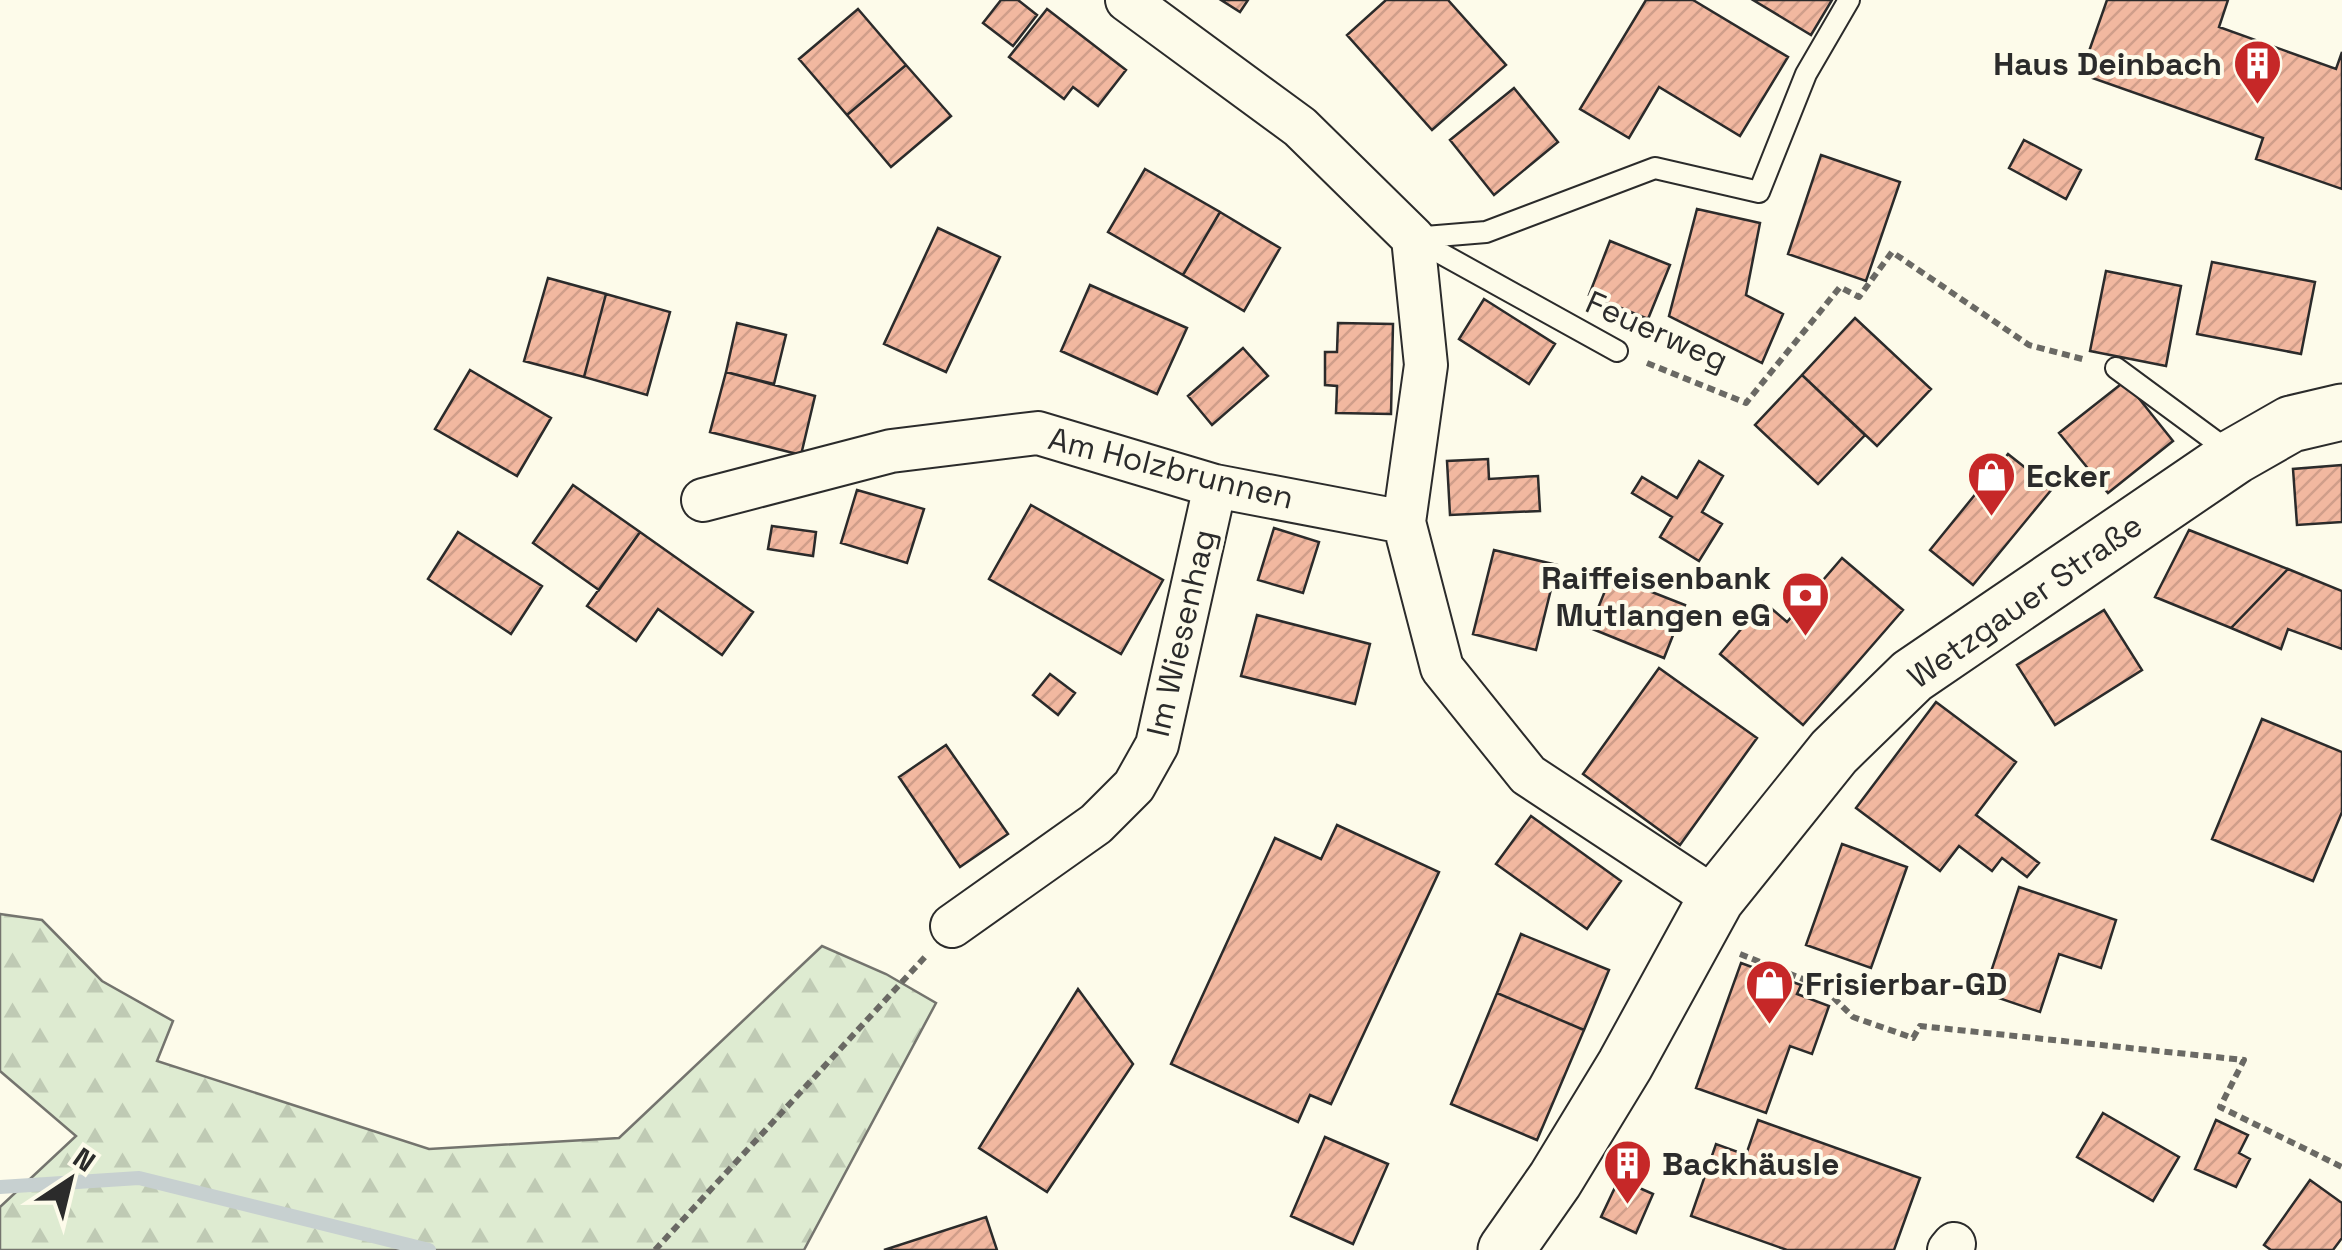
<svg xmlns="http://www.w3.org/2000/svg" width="2342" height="1250" font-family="'Space Grotesk',sans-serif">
  <defs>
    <pattern id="forest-firs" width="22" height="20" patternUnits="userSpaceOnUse" patternTransform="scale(2.5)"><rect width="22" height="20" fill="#deebd1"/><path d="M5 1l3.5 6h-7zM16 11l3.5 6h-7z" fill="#bfcab4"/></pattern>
    <pattern id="building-hatch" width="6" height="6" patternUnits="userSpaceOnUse" patternTransform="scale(2.5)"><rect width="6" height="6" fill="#f2b8a0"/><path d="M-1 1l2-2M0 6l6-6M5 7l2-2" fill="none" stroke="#d09e8a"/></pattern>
  </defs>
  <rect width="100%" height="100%" fill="#fdfbea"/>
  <path fill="url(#forest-firs)" stroke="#74746e" stroke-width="2.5" d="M 0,914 L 42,920 L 102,981 L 173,1021 L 157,1061 L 429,1149 L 619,1138 L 822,946 L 886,974 L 936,1003 L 804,1250 L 0,1250 L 0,1207 L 76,1136 L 0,1071 Z"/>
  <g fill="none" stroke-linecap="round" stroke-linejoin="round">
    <path stroke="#c7d0d0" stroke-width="14" d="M 0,1187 L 139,1178 L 429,1250"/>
  </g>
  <path fill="url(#building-hatch)" stroke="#2b2b2b" stroke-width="2.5" d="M 1001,0 L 1018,0 L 1037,15 L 1013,46 L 983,23 Z
    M 1221,0 L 1248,0 L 1240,12 Z
    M 1386,0 L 1448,0 L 1506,65 L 1432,130 L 1347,35 Z
    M 1646,0 L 1693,0 L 1788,57 L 1740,136 L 1659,87 L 1629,138 L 1580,109 Z
    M 1753,0 L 1832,0 L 1811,35 Z
    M 2107,0 L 2228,0 L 2219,27 L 2336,69 L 2342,52 L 2342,189 L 2256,159 L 2263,138 L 2081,74 Z
    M 858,9 L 906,65 L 847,115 L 799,59 Z
    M 1047,9 L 1126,70 L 1098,106 L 1073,87 L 1064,99 L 1009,57 Z
    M 906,65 L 951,116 L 891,167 L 847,115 Z
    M 1514,88 L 1558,142 L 1494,195 L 1450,140 Z
    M 2024,140 L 2081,170 L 2066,199 L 2009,168 Z
    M 1821,155 L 1900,182 L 1866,281 L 1788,254 Z
    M 1145,169 L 1220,212 L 1183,275 L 1108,232 Z
    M 1697,209 L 1760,223 L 1746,295 L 1783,314 L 1762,363 L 1669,316 Z
    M 1220,212 L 1280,248 L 1244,311 L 1183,275 Z
    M 938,228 L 1000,257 L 946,372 L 884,344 Z
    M 1610,241 L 1670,265 L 1648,319 L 1589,295 Z
    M 2212,262 L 2315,282 L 2301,354 L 2197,334 Z
    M 2106,271 L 2181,286 L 2166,366 L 2090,351 Z
    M 548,278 L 606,294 L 584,377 L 524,361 Z
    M 1090,285 L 1187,328 L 1157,394 L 1061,351 Z
    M 606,294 L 670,312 L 647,395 L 584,377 Z
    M 1484,299 L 1555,344 L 1529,384 L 1459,339 Z
    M 1855,318 L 1931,389 L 1877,446 L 1802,375 Z
    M 737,323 L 786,335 L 774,384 L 726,372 Z
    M 1338,323 L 1393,324 L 1391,414 L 1336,413 L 1337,386 L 1325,385 L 1325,352 L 1337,352 Z
    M 1243,348 L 1268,376 L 1212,425 L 1188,396 Z
    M 470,370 L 551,418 L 517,476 L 435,429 Z
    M 726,372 L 815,396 L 801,455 L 710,432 Z
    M 1802,375 L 1865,435 L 1818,484 L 1755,425 Z
    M 2125,381 L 2173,441 L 2108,493 L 2059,433 Z
    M 2008,454 L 2052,489 L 1973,585 L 1930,550 Z
    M 1488,459 L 1489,479 L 1538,476 L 1540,511 L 1450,515 L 1447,461 Z
    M 1699,461 L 1723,476 L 1702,512 L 1722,524 L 1699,561 L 1660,537 L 1672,517 L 1632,493 L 1642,477 L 1677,498 Z
    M 2342,465 L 2342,522 L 2297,525 L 2293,469 Z
    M 573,485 L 640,532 L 599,590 L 533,543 Z
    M 857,490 L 924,509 L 907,563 L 841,543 Z
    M 1031,505 L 1163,580 L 1121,654 L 989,579 Z
    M 772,526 L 816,532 L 813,556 L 768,549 Z
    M 1274,528 L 1319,542 L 1303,593 L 1258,580 Z
    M 2189,530 L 2288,569 L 2231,628 L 2155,597 Z
    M 458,532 L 542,586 L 511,634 L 428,579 Z
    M 640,532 L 753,612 L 722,655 L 658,609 L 636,641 L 587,606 Z
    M 1494,550 L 1557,565 L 1536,650 L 1473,634 Z
    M 1842,558 L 1903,610 L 1803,725 L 1720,654 L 1764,602 L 1787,622 Z
    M 2288,569 L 2342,591 L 2342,649 L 2288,629 L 2281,649 L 2231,628 Z
    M 1611,576 L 1685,605 L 1664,658 L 1590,628 Z
    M 2104,610 L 2142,670 L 2055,725 L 2017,665 Z
    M 1257,615 L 1370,644 L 1355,704 L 1241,676 Z
    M 1659,668 L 1757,738 L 1680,845 L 1583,774 Z
    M 1050,674 L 1075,693 L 1058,715 L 1033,695 Z
    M 1936,702 L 2016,762 L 1976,815 L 2039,863 L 2027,877 L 2002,858 L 1992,871 L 1959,846 L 1940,871 L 1856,808 Z
    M 2262,719 L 2342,752 L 2342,812 L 2313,881 L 2212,839 Z
    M 946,745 L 1008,834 L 960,867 L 899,777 Z
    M 1531,816 L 1621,881 L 1587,929 L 1496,864 Z
    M 1337,825 L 1439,872 L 1331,1104 L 1310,1095 L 1298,1122 L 1171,1064 L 1275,838 L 1321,859 Z
    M 1842,844 L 1907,867 L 1871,968 L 1806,945 Z
    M 2019,887 L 2116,920 L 2101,968 L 2059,954 L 2040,1012 L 1984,993 Z
    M 1521,934 L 1609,970 L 1584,1030 L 1497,993 Z
    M 1741,963 L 1801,985 L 1797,994 L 1829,1006 L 1812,1054 L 1790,1046 L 1766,1113 L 1696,1088 Z
    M 1078,989 L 1133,1064 L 1047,1192 L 979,1148 Z
    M 1497,993 L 1584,1030 L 1537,1140 L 1451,1104 Z
    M 2103,1113 L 2179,1157 L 2153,1201 L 2077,1157 Z
    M 1758,1120 L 1920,1178 L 1894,1250 L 1787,1250 L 1691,1216 L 1716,1144 L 1746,1155 Z
    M 2216,1120 L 2248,1135 L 2239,1153 L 2250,1159 L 2236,1187 L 2195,1169 Z
    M 1325,1137 L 1388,1164 L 1353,1244 L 1291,1216 Z
    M 1619,1179 L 1653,1194 L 1636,1233 L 1601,1217 Z
    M 2310,1180 L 2342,1203 L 2342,1238 L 2333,1250 L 2271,1250 L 2264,1245 Z
    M 986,1217 L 997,1250 L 884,1250 Z"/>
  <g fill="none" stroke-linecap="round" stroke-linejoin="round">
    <defs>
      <path id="lane" d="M 1413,238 L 1486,232 L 1655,168 L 1759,192 L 1806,74 L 1849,0
        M 1413,238 L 1617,351
        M 2116,368 L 2234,455"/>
      <path id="street" d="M 1127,0 L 1300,127 L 1413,238 L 1426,365 L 1404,522 L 1442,668 L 1528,775 L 1716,899
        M 703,500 L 891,451 L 1038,433 L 1215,486 L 1404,522
        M 952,926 L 1096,824 L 1134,786 L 1157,745 L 1215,486
        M 1949,1250 L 1954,1244"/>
      <path id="secondary" d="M 1506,1250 L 1555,1180 L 1625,1065 L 1716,899 L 1834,752 L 1912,676 L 2235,456 L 2291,424 L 2342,412"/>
    </defs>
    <use href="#lane" stroke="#2b2b2b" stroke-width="24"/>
    <use href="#street" stroke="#2b2b2b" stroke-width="46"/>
    <use href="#secondary" stroke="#2b2b2b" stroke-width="59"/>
    <path stroke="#6a6964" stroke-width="6" stroke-dasharray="8 5" stroke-linecap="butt" d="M 1647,363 L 1746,403 L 1840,287 L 1859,297 L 1892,252 L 2029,345 L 2086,360
      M 1740,954 L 1823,987 L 1853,1017 L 1913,1038 L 1920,1026 L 2244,1060 L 2220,1107 L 2342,1167
      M 655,1250 L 925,957"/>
    <use href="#lane" stroke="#fdfbea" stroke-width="20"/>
    <use href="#street" stroke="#fdfbea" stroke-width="42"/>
    <use href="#secondary" stroke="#fdfbea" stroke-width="55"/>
  </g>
  <defs>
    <symbol id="building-pin" viewBox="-11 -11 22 30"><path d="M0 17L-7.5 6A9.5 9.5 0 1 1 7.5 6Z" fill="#c62828" stroke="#fdfbea"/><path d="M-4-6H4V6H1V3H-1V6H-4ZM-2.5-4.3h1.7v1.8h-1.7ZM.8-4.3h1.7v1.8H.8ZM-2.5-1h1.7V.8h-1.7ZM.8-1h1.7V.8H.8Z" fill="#fff"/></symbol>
    <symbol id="shop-pin" viewBox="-11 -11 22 30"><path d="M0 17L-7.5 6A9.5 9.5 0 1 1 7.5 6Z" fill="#c62828" stroke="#fdfbea"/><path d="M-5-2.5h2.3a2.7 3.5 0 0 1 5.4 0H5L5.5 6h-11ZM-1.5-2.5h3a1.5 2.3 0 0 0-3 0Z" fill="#fff"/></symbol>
    <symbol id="bank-pin" viewBox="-11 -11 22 30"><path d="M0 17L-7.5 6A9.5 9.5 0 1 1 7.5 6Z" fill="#c62828" stroke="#fdfbea"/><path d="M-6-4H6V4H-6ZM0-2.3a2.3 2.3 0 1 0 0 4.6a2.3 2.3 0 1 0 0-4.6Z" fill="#fff"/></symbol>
  </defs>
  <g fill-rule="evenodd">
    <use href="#building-pin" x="2230" y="36" width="55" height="75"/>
    <use href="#shop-pin" x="1964" y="448" width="55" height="75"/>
    <use href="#bank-pin" x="1778" y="568" width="55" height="75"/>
    <use href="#shop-pin" x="1742" y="956" width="55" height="75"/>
    <use href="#building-pin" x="1600" y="1136" width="55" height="75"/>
  </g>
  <g text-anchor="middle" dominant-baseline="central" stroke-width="8" stroke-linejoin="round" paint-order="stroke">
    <g font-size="32" font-weight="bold" fill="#2b2b2b" stroke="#fdfbea" text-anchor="start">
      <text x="2222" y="64" text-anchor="end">Haus Deinbach</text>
      <text x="2026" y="476">Ecker</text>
      <text x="1771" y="578" text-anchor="end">Raiffeisenbank<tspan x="1771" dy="37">Mutlangen eG</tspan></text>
      <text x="1805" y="984">Frisierbar-GD</text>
      <text x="1662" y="1164">Backhäusle</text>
    </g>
    <g font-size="32" fill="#2b2b2b" stroke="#fdfbea">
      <text transform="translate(1657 331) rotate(24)">Feuerweg</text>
      <text transform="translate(1171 468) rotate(14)">Am Holzbrunnen</text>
      <text transform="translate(2025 601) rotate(-35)">Wetzgauer Straße</text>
      <text transform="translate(1181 633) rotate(-77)">Im Wiesenhag</text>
    </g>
  </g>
  <g transform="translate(70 1180) rotate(35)" stroke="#fdfbea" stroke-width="8" paint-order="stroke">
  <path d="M0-8L18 38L0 25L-18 38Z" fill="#2b2b2b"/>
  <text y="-15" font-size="28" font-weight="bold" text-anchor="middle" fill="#2b2b2b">N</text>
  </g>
</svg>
